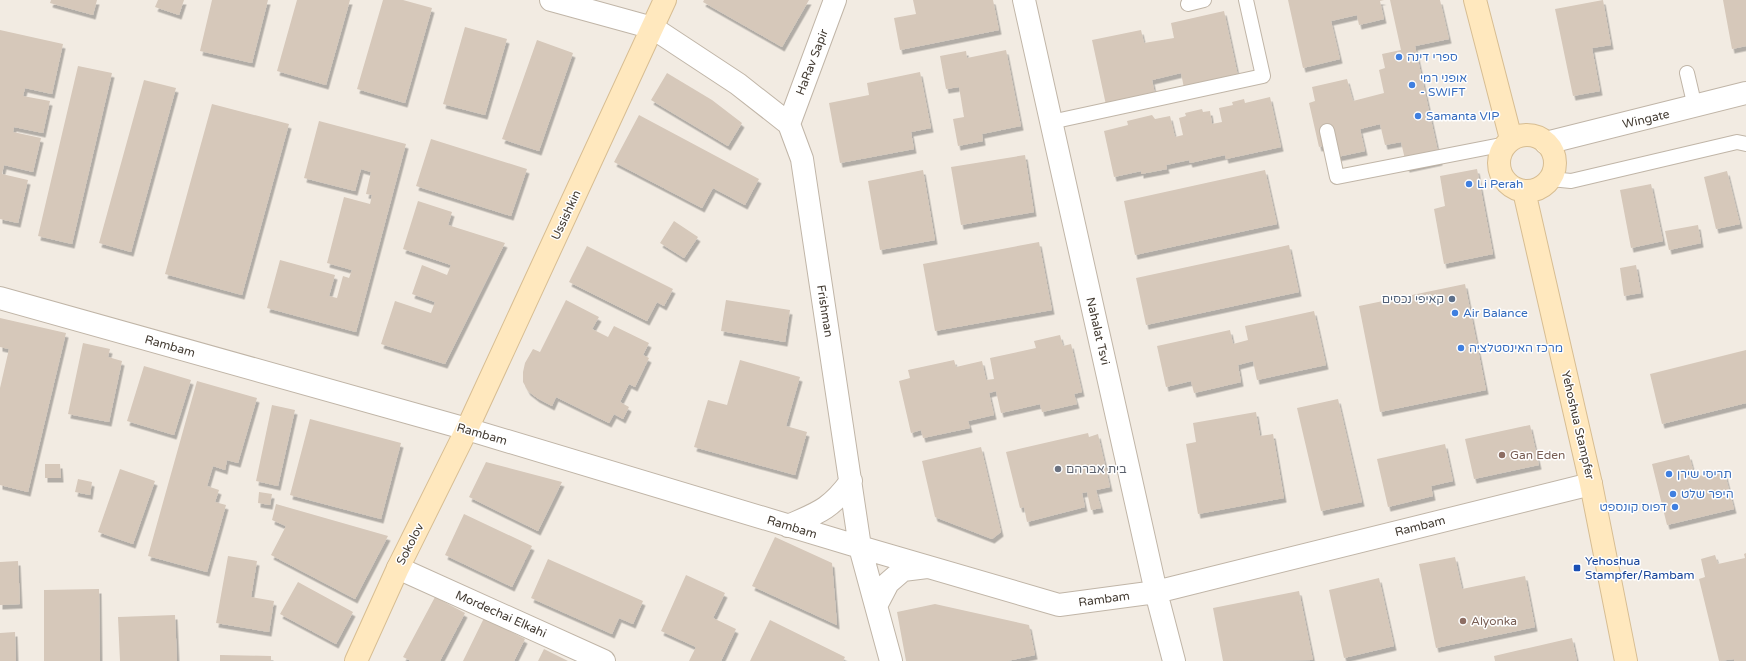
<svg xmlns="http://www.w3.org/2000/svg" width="1746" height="661" font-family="'Varela Round',Heebo,sans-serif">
  <defs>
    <filter id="shadow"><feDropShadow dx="2.5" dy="4.5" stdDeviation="0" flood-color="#0004"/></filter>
  </defs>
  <rect width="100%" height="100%" fill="#f2ebe2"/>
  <path fill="#d6c8ba" filter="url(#shadow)" d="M 51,0 L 97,0 L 93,15 L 50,3 Z
    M 158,0 L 184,0 L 179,15 L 155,7 Z
    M 212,0 L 268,0 L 252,63 L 200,51 Z
    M 297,0 L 350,0 L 326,85 L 277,71 Z
    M 383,0 L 403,0 L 432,8 L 405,103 L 357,89 Z
    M 704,0 L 809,0 L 782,47 L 703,2 Z
    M 913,0 L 993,0 L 999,30 L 900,50 L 894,18 L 916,14 Z
    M 1288,0 L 1384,0 L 1380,1 L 1384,19 L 1359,25 L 1357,15 L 1331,21 L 1340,59 L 1303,68 Z
    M 1390,0 L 1440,0 L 1449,39 L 1415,46 L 1440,161 L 1407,168 L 1401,142 L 1385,145 L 1380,124 L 1360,129 L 1365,151 L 1328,159 L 1325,145 L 1319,147 L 1309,103 L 1315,101 L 1312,87 L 1347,79 L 1353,101 L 1384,93 L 1379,70 L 1385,68 L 1382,54 L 1401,50 Z
    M 1603,0 L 1611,45 L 1592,48 L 1600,91 L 1573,96 L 1555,9 Z
    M 1723,0 L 1746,0 L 1746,46 L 1732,49 Z
    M 1224,11 L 1238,76 L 1184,88 L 1181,73 L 1152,80 L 1155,94 L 1106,105 L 1092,40 L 1141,30 L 1144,43 L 1174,38 L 1171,23 Z
    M 465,27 L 507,39 L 485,115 L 443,104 Z
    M 0,30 L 63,44 L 52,94 L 25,88 L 23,96 L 50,101 L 43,133 L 14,127 L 13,132 L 41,138 L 33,172 L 4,165 L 2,174 L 28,180 L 18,223 L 0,219 Z
    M 537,40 L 573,53 L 539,151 L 502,139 Z
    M 1006,50 L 1021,126 L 982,134 L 983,141 L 958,146 L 953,119 L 964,117 L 959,87 L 946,89 L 940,56 L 966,51 L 967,58 Z
    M 78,66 L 112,73 L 72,244 L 38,236 Z
    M 920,72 L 931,128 L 911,132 L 914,149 L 840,163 L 829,103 L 869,95 L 867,83 Z
    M 667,73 L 712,100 L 742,123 L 728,146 L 651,100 Z
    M 144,80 L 176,88 L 131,252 L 99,243 Z
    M 1270,97 L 1281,147 L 1226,159 L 1225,155 L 1190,163 L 1189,160 L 1166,165 L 1167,169 L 1141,174 L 1141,171 L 1114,177 L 1104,131 L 1128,125 L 1127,121 L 1152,115 L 1155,119 L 1170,116 L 1175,137 L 1183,135 L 1179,118 L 1186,116 L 1185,113 L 1202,109 L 1203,112 L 1210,111 L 1212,124 L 1222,122 L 1219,108 L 1233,105 L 1232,102 L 1244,99 L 1245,103 Z
    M 212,104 L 289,124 L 242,295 L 165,274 Z
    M 639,115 L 759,179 L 745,205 L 713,188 L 702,208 L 614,162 Z
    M 319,121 L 406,144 L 356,332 L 267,308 L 280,260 L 335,275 L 329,296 L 337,298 L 343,276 L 349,278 L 352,270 L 327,263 L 344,197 L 370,204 L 372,195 L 366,194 L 371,172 L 361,169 L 355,191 L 304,178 Z
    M 431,139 L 527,169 L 511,216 L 416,186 Z
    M 1025,155 L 1034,212 L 961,225 L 951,167 Z
    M 1477,169 L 1493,254 L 1444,264 L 1434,209 L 1445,206 L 1440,176 Z
    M 923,170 L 935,240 L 880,250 L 868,181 Z
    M 1265,170 L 1277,224 L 1135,255 L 1124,201 Z
    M 1727,171 L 1740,224 L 1716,229 L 1704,177 Z
    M 1651,184 L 1663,241 L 1631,248 L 1620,190 Z
    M 418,201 L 452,212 L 448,225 L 505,243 L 445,364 L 381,344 L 395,301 L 431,313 L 435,302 L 412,294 L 422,265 L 447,275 L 451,265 L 403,249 Z
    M 674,221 L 698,237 L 684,258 L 660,243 Z
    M 1698,225 L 1701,243 L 1669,250 L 1665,231 Z
    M 1039,242 L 1052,310 L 935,331 L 923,264 Z
    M 1289,245 L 1299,292 L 1146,325 L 1136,278 Z
    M 587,246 L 673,289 L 664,306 L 657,302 L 647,321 L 569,282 Z
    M 1636,265 L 1641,293 L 1624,296 L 1620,268 Z
    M 1465,284 L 1486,390 L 1380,412 L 1359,306 Z
    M 566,300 L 599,317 L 592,329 L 608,337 L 614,326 L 649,343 L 643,355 L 649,358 L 635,387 L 629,384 L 620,402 L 629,407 L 623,419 L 614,414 L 609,423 L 556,397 L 552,406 L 537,398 L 528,391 L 523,382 L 523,372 L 525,363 L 533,349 L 540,352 Z
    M 726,300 L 790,310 L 785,342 L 721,331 Z
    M 1314,311 L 1326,365 L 1257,380 L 1253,361 L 1238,365 L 1241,382 L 1194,393 L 1191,381 L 1166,387 L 1157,346 L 1230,330 L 1233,344 L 1248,340 L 1245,326 Z
    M 0,318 L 66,333 L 28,492 L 0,485 L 0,388 L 9,349 L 0,347 Z
    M 1060,335 L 1063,346 L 1071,344 L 1082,392 L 1074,394 L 1077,404 L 1042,412 L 1040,404 L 1001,413 L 996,391 L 989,393 L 994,415 L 968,421 L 970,428 L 923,438 L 921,430 L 911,433 L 899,381 L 910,378 L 908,370 L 954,360 L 956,367 L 982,361 L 986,380 L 994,379 L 990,358 L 1036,348 L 1034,341 Z
    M 83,343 L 110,349 L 108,357 L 122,361 L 109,422 L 68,414 Z
    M 1746,350 L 1746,403 L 1662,424 L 1650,374 Z
    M 740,360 L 800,377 L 786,426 L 807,432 L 795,475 L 694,447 L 708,400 L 727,405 Z
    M 144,366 L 191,380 L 174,435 L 127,421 Z
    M 197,381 L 257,398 L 238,463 L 227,460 L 225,470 L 213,466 L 207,486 L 219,490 L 215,502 L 226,505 L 207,572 L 148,556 Z
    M 1338,399 L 1362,502 L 1321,511 L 1297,408 Z
    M 272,405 L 295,410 L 278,486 L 256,481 Z
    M 1256,412 L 1260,436 L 1273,434 L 1284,498 L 1198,514 L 1186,444 L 1196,442 L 1193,423 Z
    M 310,419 L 401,443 L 381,519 L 290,495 Z
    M 1530,425 L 1539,465 L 1474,479 L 1465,439 Z
    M 1088,433 L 1089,437 L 1098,434 L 1110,487 L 1096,490 L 1101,508 L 1091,510 L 1087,492 L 1082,493 L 1085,507 L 1027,522 L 1024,507 L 1020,508 L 1006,452 Z
    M 1445,444 L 1453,481 L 1431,486 L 1433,496 L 1388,507 L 1377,459 Z
    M 981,447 L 1001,532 L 992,539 L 935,517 L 922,461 Z
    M 1689,455 L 1695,477 L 1724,470 L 1734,509 L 1667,525 L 1652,464 Z
    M 486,462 L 562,482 L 538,531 L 469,497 Z
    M 45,464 L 60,464 L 61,478 L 45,478 Z
    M 120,469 L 155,481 L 133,544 L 98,532 Z
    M 78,479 L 92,482 L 90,495 L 75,492 Z
    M 259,492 L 272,494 L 270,505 L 258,503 Z
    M 276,504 L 388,536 L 355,599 L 271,555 L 286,526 L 272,520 Z
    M 464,514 L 532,546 L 512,587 L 445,555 Z
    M 775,537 L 832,563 L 837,625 L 752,586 Z
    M 1746,553 L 1746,661 L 1734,661 L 1734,659 L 1719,661 L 1699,579 L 1705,577 L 1701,559 L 1715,555 L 1718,564 L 1745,558 L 1744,554 Z
    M 228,556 L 257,561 L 251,597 L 274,601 L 269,632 L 216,623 Z
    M 1455,557 L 1462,589 L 1525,576 L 1535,627 L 1436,648 L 1419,564 Z
    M 548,559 L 643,601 L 633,624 L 619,618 L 612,634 L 531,598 Z
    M 18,561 L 20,604 L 0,605 L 0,562 Z
    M 686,575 L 725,593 L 713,618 L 736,629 L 721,661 L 689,661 L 696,647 L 661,631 Z
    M 1379,578 L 1394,646 L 1344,658 L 1329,590 Z
    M 298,582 L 353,612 L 336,644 L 280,614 Z
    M 99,589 L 100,661 L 44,661 L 44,590 Z
    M 1299,591 L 1313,660 L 1223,661 L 1213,608 Z
    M 435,597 L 465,613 L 440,661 L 411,661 L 403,657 Z
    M 935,604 L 1029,625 L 1035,655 L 1007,661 L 906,661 L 897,612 Z
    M 175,615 L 177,661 L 120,661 L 118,617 Z
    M 484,618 L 525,639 L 514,661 L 463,661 Z
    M 770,620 L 845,657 L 843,661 L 750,661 Z
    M 15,632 L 16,661 L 0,661 L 0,633 Z
    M 1572,638 L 1577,661 L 1495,661 L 1494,656 Z
    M 544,649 L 568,661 L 538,661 Z
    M 220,655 L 271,656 L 271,661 L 220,661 Z"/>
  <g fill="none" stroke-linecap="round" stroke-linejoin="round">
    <defs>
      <path id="lane" d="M 1188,4 L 1204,0
        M 1687,73 L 1695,107
        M 1051,122 L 1263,76 L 1246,0
        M 1327,131 L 1337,177 L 1506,144
        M 1551,179 L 1571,181 L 1737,142 L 1746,144"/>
      <path id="street" d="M 551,0 L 653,28 L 738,84 L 789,124 L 802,159 L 860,547 L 891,661
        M 1024,0 L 1156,592 L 1174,661
        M 789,124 L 835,0
        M 1546,143 L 1746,93
        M 0,298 L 467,429 L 860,547 L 1059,605 L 1156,592 L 1591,484
        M 788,526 C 818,513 831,509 851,481
        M 398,568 L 604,661
        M 876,606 L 888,583 L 903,570 L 927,567"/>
      <path id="secondary" d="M 1475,0 L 1511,139
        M1499 163a28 28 0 1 1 56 0a28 28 0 1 1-56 0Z
        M 1524,191 L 1591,484 L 1626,661
        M 356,661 L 398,568 L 467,429 L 665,0"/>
    </defs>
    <use href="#lane" stroke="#c0b5a7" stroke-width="16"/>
    <use href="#street" stroke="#c0b5a7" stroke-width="24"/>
    <use href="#secondary" stroke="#d7bd92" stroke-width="24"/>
    <use href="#lane" stroke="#fff" stroke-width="14"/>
    <use href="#street" stroke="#fff" stroke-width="22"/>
    <use href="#secondary" stroke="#ffe8be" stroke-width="22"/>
  </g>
  <g fill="#3f7fe0" stroke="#fff" stroke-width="1.5">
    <circle cx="1399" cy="57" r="4"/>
    <circle cx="1412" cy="85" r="4"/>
    <circle cx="1418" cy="116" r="4"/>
    <circle cx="1469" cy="184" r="4"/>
    <circle cx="1455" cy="313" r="4"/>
    <circle cx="1461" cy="348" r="4"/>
    <circle cx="1669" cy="474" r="4"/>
    <circle cx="1673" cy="494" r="4"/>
    <circle cx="1675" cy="507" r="4"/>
  </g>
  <circle fill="#5c6f8a" stroke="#fff" stroke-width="1.5" cx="1452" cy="299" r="4"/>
  <g fill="#8d6e63" stroke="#fff" stroke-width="1.5">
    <circle cx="1502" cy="455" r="4"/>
    <circle cx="1463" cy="621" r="4"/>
  </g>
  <circle fill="#6b7280" stroke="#fff" stroke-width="1.5" cx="1058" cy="469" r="4"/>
  <rect fill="#1a4fb4" stroke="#fff" stroke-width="1.5" x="1573" y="564" width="8" height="8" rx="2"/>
  <g text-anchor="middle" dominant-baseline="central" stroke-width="3" stroke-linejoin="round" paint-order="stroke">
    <g font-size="12" fill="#366cbe" stroke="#fff" text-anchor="start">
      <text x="1407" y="57">ספרי דינה</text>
      <text x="1420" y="78">אופני רמי<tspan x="1420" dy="14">- SWIFT</tspan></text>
      <text x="1426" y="116">Samanta VIP</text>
      <text x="1477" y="184">Li Perah</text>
      <text x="1463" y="313">Air Balance</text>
      <text x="1469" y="348">מרכז האינסטלציה</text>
      <text x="1677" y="474">תריסי שירן</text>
      <text x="1681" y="494">היפר שלט</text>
      <text x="1667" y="507" text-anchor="end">דפוס קונספט</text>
    </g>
    <g font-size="12" fill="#433b32" stroke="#fff">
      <text transform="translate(812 62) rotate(-69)">HaRav Sapir</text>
      <text transform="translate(1646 119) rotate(-13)">Wingate</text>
      <text transform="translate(566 215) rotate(-65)">Ussishkin</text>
      <text transform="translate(825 311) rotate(81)">Frishman</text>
      <text transform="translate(1098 331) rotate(77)">Nahalat Tsvi</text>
      <text transform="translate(170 346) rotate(16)">Rambam</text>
      <text transform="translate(1578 425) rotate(77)">Yehoshua Stampfer</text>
      <text transform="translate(482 434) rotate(16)">Rambam</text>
      <text transform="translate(1420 526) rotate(-14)">Rambam</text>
      <text transform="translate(792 527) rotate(17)">Rambam</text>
      <text transform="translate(410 544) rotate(-63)">Sokolov</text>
      <text transform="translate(1104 599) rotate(-8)">Rambam</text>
      <text transform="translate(501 614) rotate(24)">Mordechai Elkahi</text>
    </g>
    <g font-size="12" fill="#4e5e75" stroke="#fff" text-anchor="end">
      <text x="1444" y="299">קאיפי נכסים</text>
    </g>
    <g font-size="12" fill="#785e54" stroke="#fff" text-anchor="start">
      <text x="1510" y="455">Gan Eden</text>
      <text x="1471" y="621">Alyonka</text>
    </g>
    <g font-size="12" fill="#5b616d" stroke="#fff" text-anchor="start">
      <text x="1066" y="469">בית אברהם</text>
    </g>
    <g font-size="12" fill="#164399" stroke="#fff" text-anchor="start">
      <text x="1585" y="561">Yehoshua<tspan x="1585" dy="14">Stampfer/Rambam</tspan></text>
    </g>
  </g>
</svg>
